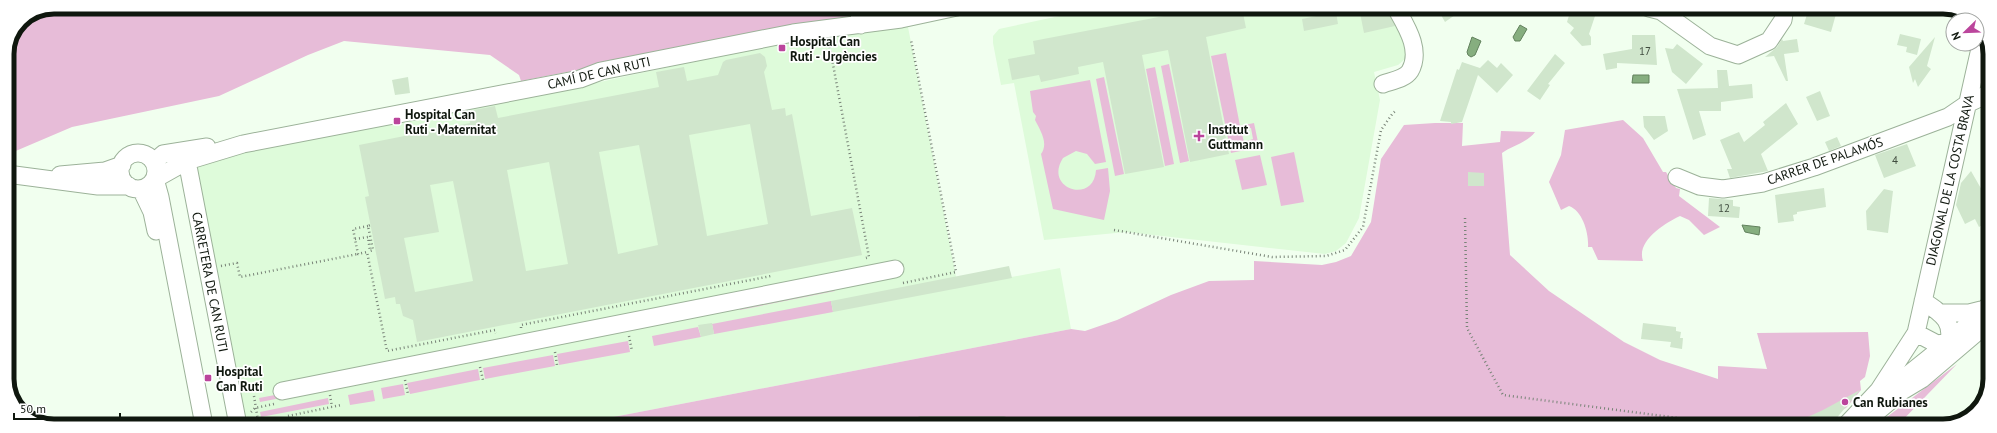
<svg xmlns="http://www.w3.org/2000/svg" width="1997" height="433" font-family="'PT Sans',sans-serif">
  <rect width="100%" height="100%" fill="#f1ffef"/>
  <path fill="#defbda" d="M 1102,7 L 1389,8 L 1407,49 L 1404,60 L 1398,65 L 1374,72 L 1380,100 L 1359,218 L 1346,243 L 1336,251 L 1325,254 L 1126,232 L 1044,240 L 1014,83 L 1001,85 L 993,43 L 993,36 L 999,29 Z
    M 908,27 L 958,287 L 1060,268 L 1071,329 L 572,425 L 247,425 L 197,171 L 197,164 L 199,161 L 577,87 L 815,35 Z"/>
  <path fill="#e7bcd8" fill-rule="evenodd" d="M 55,7 L 900,7 L 521,81 L 519,75 L 490,55 L 344,41 L 308,55 L 219,96 L 72,127 L 11,153 L 7,152 L 7,54 L 21,21 Z
    M 1226,53 L 1240,126 L 1254,123 L 1259,147 L 1231,153 L 1211,56 ZM 1251,128 L 1253,139 L 1244,142 L 1241,130 Z
    M 1169,64 L 1189,161 L 1180,163 L 1161,66 Z
    M 1155,67 L 1174,164 L 1165,166 L 1146,69 Z
    M 1104,77 L 1124,174 L 1115,176 L 1096,79 Z
    M 1090,80 L 1106,162 L 1095,164 L 1087,154 L 1076,151 L 1063,158 C 1043,189 1094,205 1096,170 L 1108,168 L 1110,191 L 1104,220 L 1053,209 L 1041,154 C 1049,143 1040,130 1035,120 L 1036,116 L 1033,112 L 1030,91 Z
    M 1623,120 L 1643,138 L 1663,172 L 1666,172 L 1676,188 L 1680,189 L 1679,196 L 1720,227 L 1704,235 L 1689,220 L 1680,216 C 1665,223 1636,241 1643,261 L 1598,260 L 1592,247 L 1588,247 C 1589,234 1583,211 1569,206 L 1561,210 L 1549,182 L 1561,155 L 1565,130 Z
    M 1435,123 L 1463,123 L 1462,146 L 1500,142 L 1501,131 L 1535,132 C 1528,142 1512,146 1502,153 L 1510,255 L 1549,291 L 1624,342 L 1660,360 L 1718,379 L 1718,366 L 1767,369 L 1757,333 L 1868,332 L 1870,356 L 1865,377 L 1860,381 L 1861,390 L 1846,408 L 1821,420 L 1789,426 L 1617,426 L 1578,422 L 1578,426 L 1118,426 L 1049,419 L 909,417 L 603,419 L 1071,329 L 1085,331 L 1117,320 L 1171,295 L 1209,281 L 1254,280 L 1254,261 L 1322,265 L 1336,262 L 1351,256 L 1371,222 L 1381,159 L 1404,125 Z
    M 1294,152 L 1304,202 L 1281,206 L 1271,157 Z
    M 1260,155 L 1267,185 L 1242,190 L 1235,160 Z
    M 834,287 L 835,291 L 740,310 L 739,305 Z
    M 831,301 L 833,312 L 714,334 L 712,324 Z
    M 698,327 L 701,337 L 654,346 L 652,336 Z
    M 628,341 L 630,352 L 559,365 L 557,354 Z
    M 553,355 L 555,366 L 485,379 L 483,368 Z
    M 1957,364 L 1897,426 L 1875,426 Z
    M 478,369 L 480,380 L 410,394 L 407,383 Z
    M 403,384 L 405,395 L 383,399 L 381,388 Z
    M 323,386 L 323,390 L 260,402 L 259,398 Z
    M 373,390 L 375,401 L 350,405 L 348,395 Z
    M 328,398 L 329,404 L 261,417 L 260,412 Z"/>
  <path fill="#86ae7f" stroke="#62815d" d="M 1520,25 L 1527,29 L 1520,41 L 1515,41 L 1513,37 Z
    M 1472,37 L 1481,41 L 1475,55 L 1471,57 L 1468,55 L 1467,52 Z
    M 1633,75 L 1649,75 L 1649,83 L 1632,83 Z
    M 1742,225 L 1760,227 L 1759,235 L 1745,232 Z"/>
  <path fill="#d0e6cc" fill-rule="evenodd" d="M 1206,8 L 1242,8 L 1246,28 L 1206,37 L 1229,154 L 1190,162 L 1168,50 L 1142,55 L 1164,167 L 1125,174 L 1103,62 L 1078,67 L 1079,74 L 1041,82 L 1039,75 L 1012,80 L 1008,59 L 1035,54 L 1033,41 Z
    M 1359,8 L 1386,8 L 1395,26 L 1364,33 Z
    M 1437,8 L 1465,8 L 1445,22 Z
    M 1809,8 L 1818,8 L 1836,14 L 1831,32 L 1804,24 Z
    M 1571,9 L 1596,13 L 1589,34 L 1591,37 L 1591,45 L 1582,46 L 1570,33 L 1574,28 L 1567,22 Z
    M 1336,12 L 1338,24 L 1304,31 L 1302,19 Z
    M 1900,34 L 1921,39 L 1917,55 L 1906,52 L 1907,47 L 1897,45 Z
    M 1632,35 L 1655,35 L 1657,65 L 1617,63 L 1617,68 L 1606,70 L 1603,54 L 1632,49 Z
    M 1935,37 L 1927,66 L 1931,69 L 1918,87 L 1915,79 L 1913,83 L 1909,67 Z
    M 1782,39 L 1783,41 L 1797,39 L 1799,52 L 1784,54 L 1788,81 L 1786,81 L 1774,56 L 1765,57 L 1777,47 Z
    M 1677,44 L 1703,64 L 1686,84 L 1672,72 L 1665,48 L 1673,49 Z
    M 760,53 L 765,57 L 767,66 L 764,72 L 772,110 L 785,108 L 786,116 L 792,114 L 811,216 L 852,208 L 862,255 L 417,342 L 413,320 L 403,316 L 400,304 L 396,304 L 395,297 L 385,299 L 365,197 L 369,196 L 359,145 L 470,123 L 468,111 L 495,106 L 498,118 L 659,87 L 656,72 L 684,67 L 687,81 L 718,75 L 723,62 L 726,60 ZM 750,124 L 768,224 L 707,236 L 689,135 ZM 639,145 L 658,245 L 618,254 L 599,152 ZM 549,162 L 568,264 L 526,271 L 507,170 ZM 453,181 L 473,281 L 415,292 L 404,238 L 439,232 L 430,185 Z
    M 1555,54 L 1565,63 L 1548,84 L 1550,85 L 1540,100 L 1527,91 Z
    M 1488,60 L 1497,68 L 1501,63 L 1513,75 L 1497,93 L 1478,75 L 1462,122 L 1451,124 L 1451,122 L 1440,121 L 1457,69 L 1459,70 L 1462,62 L 1480,68 Z
    M 1717,70 L 1727,70 L 1729,86 L 1752,84 L 1753,98 L 1721,102 L 1721,111 L 1699,111 L 1706,135 L 1693,140 L 1677,89 L 1718,88 Z
    M 408,77 L 410,93 L 395,95 L 392,80 Z
    M 1820,91 L 1830,116 L 1817,121 L 1806,97 Z
    M 1786,103 L 1798,124 L 1761,154 L 1768,171 L 1730,178 L 1727,169 L 1732,169 L 1720,140 L 1739,132 L 1744,142 L 1765,125 L 1763,122 Z
    M 1643,116 L 1665,116 L 1668,131 L 1654,140 L 1644,127 Z
    M 1837,137 L 1841,146 L 1829,151 L 1825,142 Z
    M 1907,144 L 1916,166 L 1884,178 L 1875,155 Z
    M 1971,171 L 1983,192 L 1989,189 L 1989,221 L 1979,227 L 1975,219 L 1965,224 L 1956,205 L 1961,183 Z
    M 1468,172 L 1484,173 L 1484,186 L 1468,186 Z
    M 1824,188 L 1826,207 L 1797,212 L 1797,214 L 1793,215 L 1794,221 L 1778,223 L 1775,195 Z
    M 1884,189 L 1893,191 L 1888,233 L 1867,230 L 1866,211 Z
    M 1709,198 L 1733,200 L 1733,206 L 1740,207 L 1739,218 L 1708,216 Z
    M 1009,266 L 1012,278 L 833,312 L 831,301 Z
    M 712,323 L 714,334 L 701,337 L 698,325 Z
    M 1643,323 L 1676,327 L 1676,331 L 1681,332 L 1680,338 L 1683,338 L 1682,349 L 1670,347 L 1671,342 L 1641,339 Z
    M 1860,390 L 1830,426 L 1788,426 L 1823,410 Z"/>
  <g fill="none" stroke-linecap="round" stroke-linejoin="round">
    <defs>
      <path id="minor" d="M 858,7 L 861,25
        M 1649,8 L 1661,11 L 1710,46 L 1738,55 L 1769,41 L 1783,20 L 1785,8
        M 1383,84 C 1391,81 1405,79 1410,71 C 1422,50 1406,26 1396,8
        M120 171a18 18 0 1 1 36 0a18 18 0 1 1-36 0Z
        M 187,161 L 238,425
        M 154,162 L 163,154 L 207,147
        M 7,174 L 98,186 L 129,186
        M 60,175 L 105,171 L 122,165
        M 1677,177 L 1699,186 L 1723,189 L 1763,183 L 1814,167 L 1948,117 L 1967,104 L 1990,93
        M 155,179 L 187,161 L 243,144 L 580,79 L 601,71 L 793,33 L 901,19 L 957,7
        M 155,179 L 160,197 L 204,425
        M 141,189 L 152,212 L 156,231
        M 1923,301 C 1943,314 1956,323 1947,348
        M 1941,313 L 1969,313 L 1985,309
        M 1916,333 L 1937,344 L 1953,342
        M 282,391 L 895,269
        M 1878,399 L 1949,342 L 1989,305
        M 1848,423 L 1879,390 L 1916,333 L 1983,35
        M 920,426 L 1004,426
        M 1860,426 L 1902,391 L 1922,379 L 1989,322"/>
    </defs>
    <use href="#minor" stroke="#9cb299" stroke-width="19"/>
    <path stroke="#798478" stroke-width="2.5" stroke-dasharray="1 3" stroke-linecap="butt" d="M 805,7 L 806,17
      M 829,43 L 869,257 L 866,258
      M 1465,218 L 1467,328 L 1503,395 L 1739,426
      M 368,226 L 353,229 L 358,254 L 367,252 L 387,351 L 495,330 L 496,333
      M 1114,230 L 1272,257 L 1326,256 L 1345,250 L 1363,227 L 1381,130 L 1393,113 L 1397,110
      M 355,239 L 368,237 L 370,251 L 373,250 L 368,226 L 370,225
      M 221,266 L 237,263 L 240,277 L 358,254
      M 903,283 L 956,272 L 911,40
      M 521,328 L 521,325 L 771,276
      M 629,336 L 632,351
      M 555,352 L 557,365
      M 480,367 L 483,380
      M 405,380 L 408,394
      M 330,395 L 332,407
      M 254,396 L 258,421
      M 251,412 L 255,408 L 274,404
      M 288,416 L 341,405"/>
    <use href="#minor" stroke="#fff" stroke-width="17"/>
  </g>
  <g fill="#bb459c" stroke="#fff" stroke-width="1.5">
    <rect x="778" y="44" width="8" height="8" rx="2"/>
    <rect x="393" y="117" width="8" height="8" rx="2"/>
    <path d="M1197 130h4v4h4v4h-4v4h-4v-4h-4v-4h4z"/>
    <rect x="204" y="374" width="8" height="8" rx="2"/>
    <circle cx="1845" cy="402" r="4"/>
  </g>
  <g text-anchor="middle" dominant-baseline="central" stroke-width="3.5" stroke-linejoin="round" paint-order="stroke">
    <g font-size="11" fill="#3f4b3e">
      <text x="1645" y="51">17</text>
      <text x="1895" y="160">4</text>
      <text x="1724" y="208">12</text>
    </g>
    <g font-size="13" font-weight="bold" fill="#0f170e" stroke="#fff" text-anchor="start">
      <text x="790" y="41">Hospital Can<tspan x="790" dy="15">Ruti - Urgències</tspan></text>
      <text x="405" y="114">Hospital Can<tspan x="405" dy="15">Ruti - Maternitat</tspan></text>
      <text x="1208" y="129">Institut<tspan x="1208" dy="15">Guttmann</tspan></text>
      <text x="216" y="371">Hospital<tspan x="216" dy="15">Can Ruti</tspan></text>
      <text x="1853" y="402">Can Rubianes</text>
    </g>
    <g font-size="13" fill="#0f170e" stroke="#fff">
      <text transform="translate(599 73) rotate(-13)">CAMÍ DE CAN RUTI</text>
      <text transform="translate(1825 161) rotate(-19)">CARRER DE PALAMÓS</text>
      <text transform="translate(1950 180) rotate(-77)">DIAGONAL DE LA COSTA BRAVA</text>
      <text transform="translate(210 282) rotate(79)">CARRETERA DE CAN RUTI</text>
    </g>
  </g>
  <path d="M0 0H1997V433H0ZM54 14H1943A40 40 0 0 1 1983 54V379A40 40 0 0 1 1943 419H54A40 40 0 0 1 14 379V54A40 40 0 0 1 54 14Z" fill="#fff" fill-rule="evenodd"/>
  <path fill="none" stroke="#0f170e" stroke-width="5" d="M54 14H1943A40 40 0 0 1 1983 54V379A40 40 0 0 1 1943 419H54A40 40 0 0 1 14 379V54A40 40 0 0 1 54 14Z"/>
  <g transform="translate(1965 32) rotate(247)"><circle r="19" fill="#ffffff" stroke="#9fa29f"/>
  <path d="M0-3L7 15L0 10L-7 15Z" fill="#bb459c"/>
  <text y="-6" font-size="11" font-weight="bold" text-anchor="middle" fill="#0f170e">N</text>
  </g>
  <path d="M14 413v6h106v-6" fill="none" stroke="#0f170e" stroke-width="2"/>
  <text x="20" y="413" font-size="12" fill="#0f170e" stroke="#ffffff" stroke-width="3" paint-order="stroke">50 m</text>
</svg>
